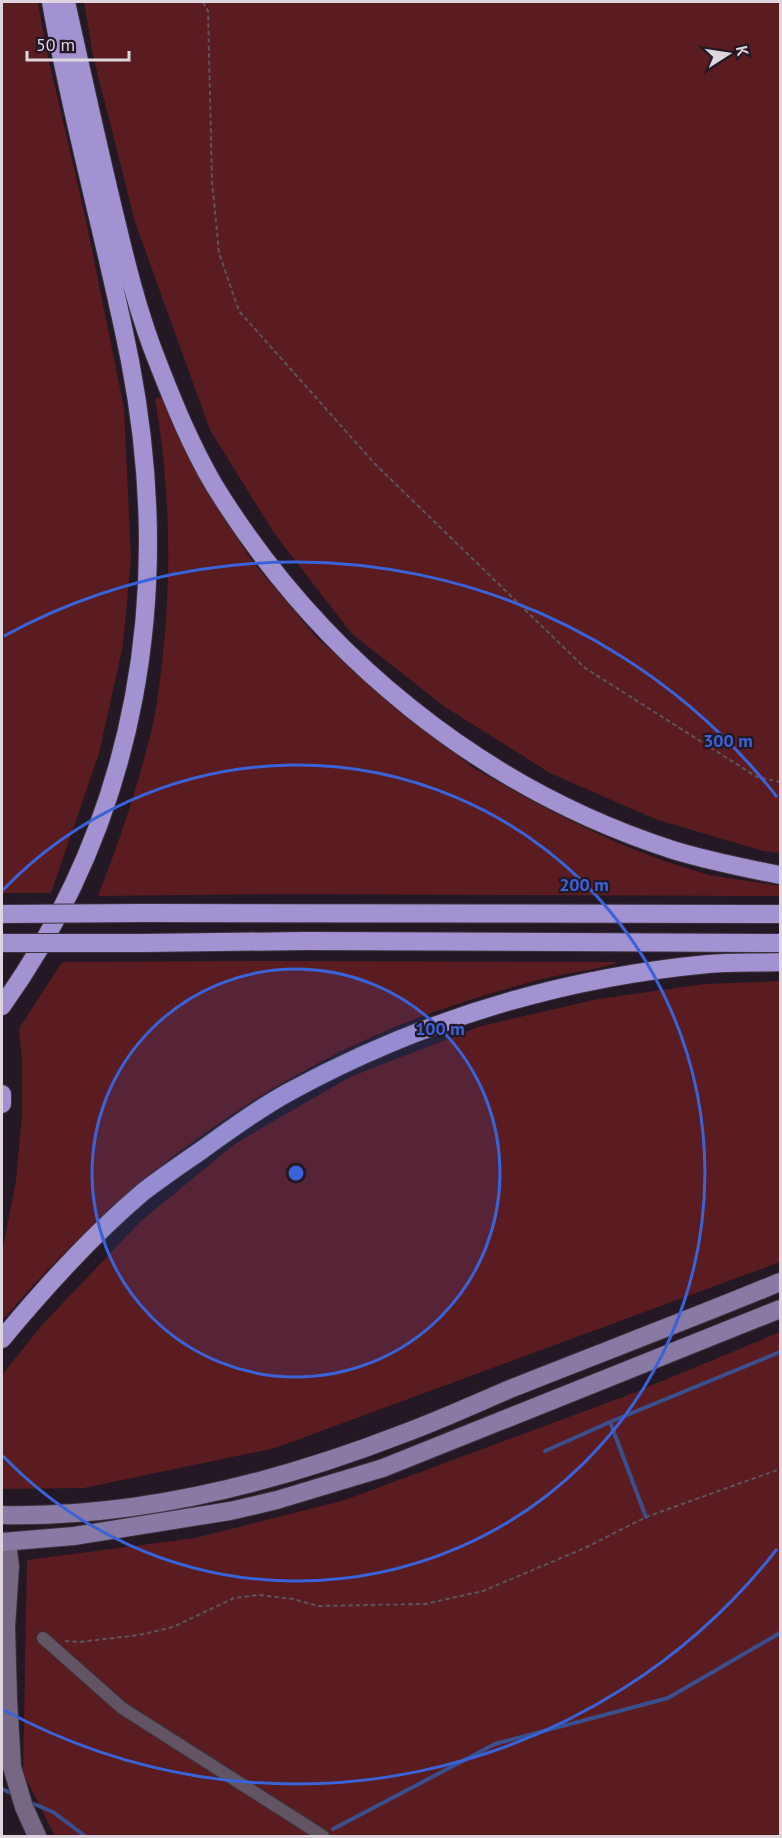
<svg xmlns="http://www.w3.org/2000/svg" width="782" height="1838" font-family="'PT Sans',sans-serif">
  <rect width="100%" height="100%" fill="#241825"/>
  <path fill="#5a1c20" d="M 2,2 L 38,2 L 46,48 L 87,225 L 124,408 L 131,558 L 123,645 L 99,753 L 51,893 L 2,893 Z
    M 84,2 L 780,2 L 780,853 L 763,851 L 655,819 L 550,773 L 445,707 L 352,634 L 274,533 L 210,430 L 135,222 L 93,56 Z
    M 164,396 L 176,429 L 206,490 L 252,561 L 318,639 L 472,767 L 530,800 L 573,822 L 618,843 L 664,861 L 709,875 L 780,886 L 780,896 L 281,894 L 98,896 C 117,847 134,799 147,748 C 150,735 154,722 156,708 C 172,606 173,501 155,399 Z
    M 270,961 L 617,962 C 606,969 564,973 547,978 C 509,987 471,999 434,1012 C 265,1073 116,1185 2,1321 L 2,1253 L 16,1180 L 22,1116 L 22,1060 L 19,1029 L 62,962 Z
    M 780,981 L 780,1262 L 275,1448 L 84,1488 L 2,1489 L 2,1375 L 42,1325 L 141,1221 L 236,1143 L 350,1077 L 481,1026 L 598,999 L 705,984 Z
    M 780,1332 L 780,1836 L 55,1836 L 23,1773 L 27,1560 L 195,1538 L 345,1500 L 631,1394 Z"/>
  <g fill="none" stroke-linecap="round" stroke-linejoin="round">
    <path stroke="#3b4f8e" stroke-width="4" d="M 545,1451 L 610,1422
      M 646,1517 L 610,1422 L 780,1352
      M 2,1789 L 15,1795
      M 27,1801 L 53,1812 L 85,1836
      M 333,1829 L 495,1744 L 668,1698 L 780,1633"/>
    <defs>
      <path id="street" d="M 43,1638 L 122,1708 L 323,1836"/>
      <path id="secondary" d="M 4,1542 L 8,1551 L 10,1566 L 6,1627 L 8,1699 L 12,1767 L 24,1807 L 37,1836"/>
      <path id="primary" d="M 2,1515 C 137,1518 279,1482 405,1433 C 440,1420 475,1404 510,1389 C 600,1353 691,1319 780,1282
        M 2,1542 L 74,1536 L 230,1511 L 277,1500 L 383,1468 L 780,1309"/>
      <path id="highway" d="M 66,2 C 81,69 96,137 112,204 C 125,258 137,311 158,363 C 174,404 191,446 214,485 C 319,656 481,788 673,850 C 709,861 744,868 780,875
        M 143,913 L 780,914
        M 142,943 L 305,941 L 780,943
        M 2,1006 C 139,814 174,589 130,361 C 106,240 72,122 51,2
        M 2,1094 L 2,1104
        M 2,1339 C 45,1287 91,1236 143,1192 C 161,1178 180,1165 199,1152 C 228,1131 258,1109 289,1092 C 419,1021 561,978 708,964 C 732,962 756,963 780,962"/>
    </defs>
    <use href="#street" stroke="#3b323c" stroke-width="14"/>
    <use href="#secondary" stroke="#3b323c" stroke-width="20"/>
    <use href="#primary" stroke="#3b323c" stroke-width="20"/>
    <use href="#highway" stroke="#3b323c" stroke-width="20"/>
    <path stroke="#5e535f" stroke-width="2" stroke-dasharray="4.5 3" stroke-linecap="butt" d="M 203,2 L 208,11 L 212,181 L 219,253 L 239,311 L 375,464 L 585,668 L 757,777 L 780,782
      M 65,1641 L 79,1642 L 139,1635 L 173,1627 L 234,1598 L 259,1595 L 293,1599 L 318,1606 L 425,1604 L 483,1591 L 585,1548 L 646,1517 L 780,1469"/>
    <use href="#street" stroke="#625463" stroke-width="12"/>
    <use href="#secondary" stroke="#766784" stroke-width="18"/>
    <use href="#primary" stroke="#8979a5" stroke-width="18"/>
    <use href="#highway" stroke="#a392d1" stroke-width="18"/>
    <defs>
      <path id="highway-bridge" d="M 2,914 L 143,913
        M 2,943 L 142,943"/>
    </defs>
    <use href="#highway-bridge" stroke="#3b323c" stroke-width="20" stroke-linecap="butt"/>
    <use href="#highway-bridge" stroke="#a392d1" stroke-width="18"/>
  </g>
  <circle cx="296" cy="1173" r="204" fill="#3a62d9" fill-opacity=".12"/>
  <g fill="none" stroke="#3a62d9" stroke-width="3">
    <circle cx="296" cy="1173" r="204"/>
    <path d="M3 890A408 408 0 1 1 3 1456"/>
    <path d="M777 1549A611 611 0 0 1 4 1710M4 636A611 611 0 0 1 777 797"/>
  </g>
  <circle cx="296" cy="1173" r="9" fill="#3a62d9" stroke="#241825" stroke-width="3"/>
  <g font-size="18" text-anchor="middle" font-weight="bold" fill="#3a62d9" stroke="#241825" stroke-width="4.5" stroke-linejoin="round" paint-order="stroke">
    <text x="728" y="747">300 m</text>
    <text x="584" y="891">200 m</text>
    <text x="440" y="1035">100 m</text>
  </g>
  <rect width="782" height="1838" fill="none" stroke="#ded5de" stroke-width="6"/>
  <g transform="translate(728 54) rotate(78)" stroke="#241825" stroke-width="4.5" paint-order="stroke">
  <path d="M0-4.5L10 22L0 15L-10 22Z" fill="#ded5de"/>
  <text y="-9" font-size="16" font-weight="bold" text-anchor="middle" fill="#ded5de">K</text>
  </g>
  <path d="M27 51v9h102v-9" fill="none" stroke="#ded5de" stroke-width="3"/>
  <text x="36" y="51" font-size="18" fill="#ded5de" stroke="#241825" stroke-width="4.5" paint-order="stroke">50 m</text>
</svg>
